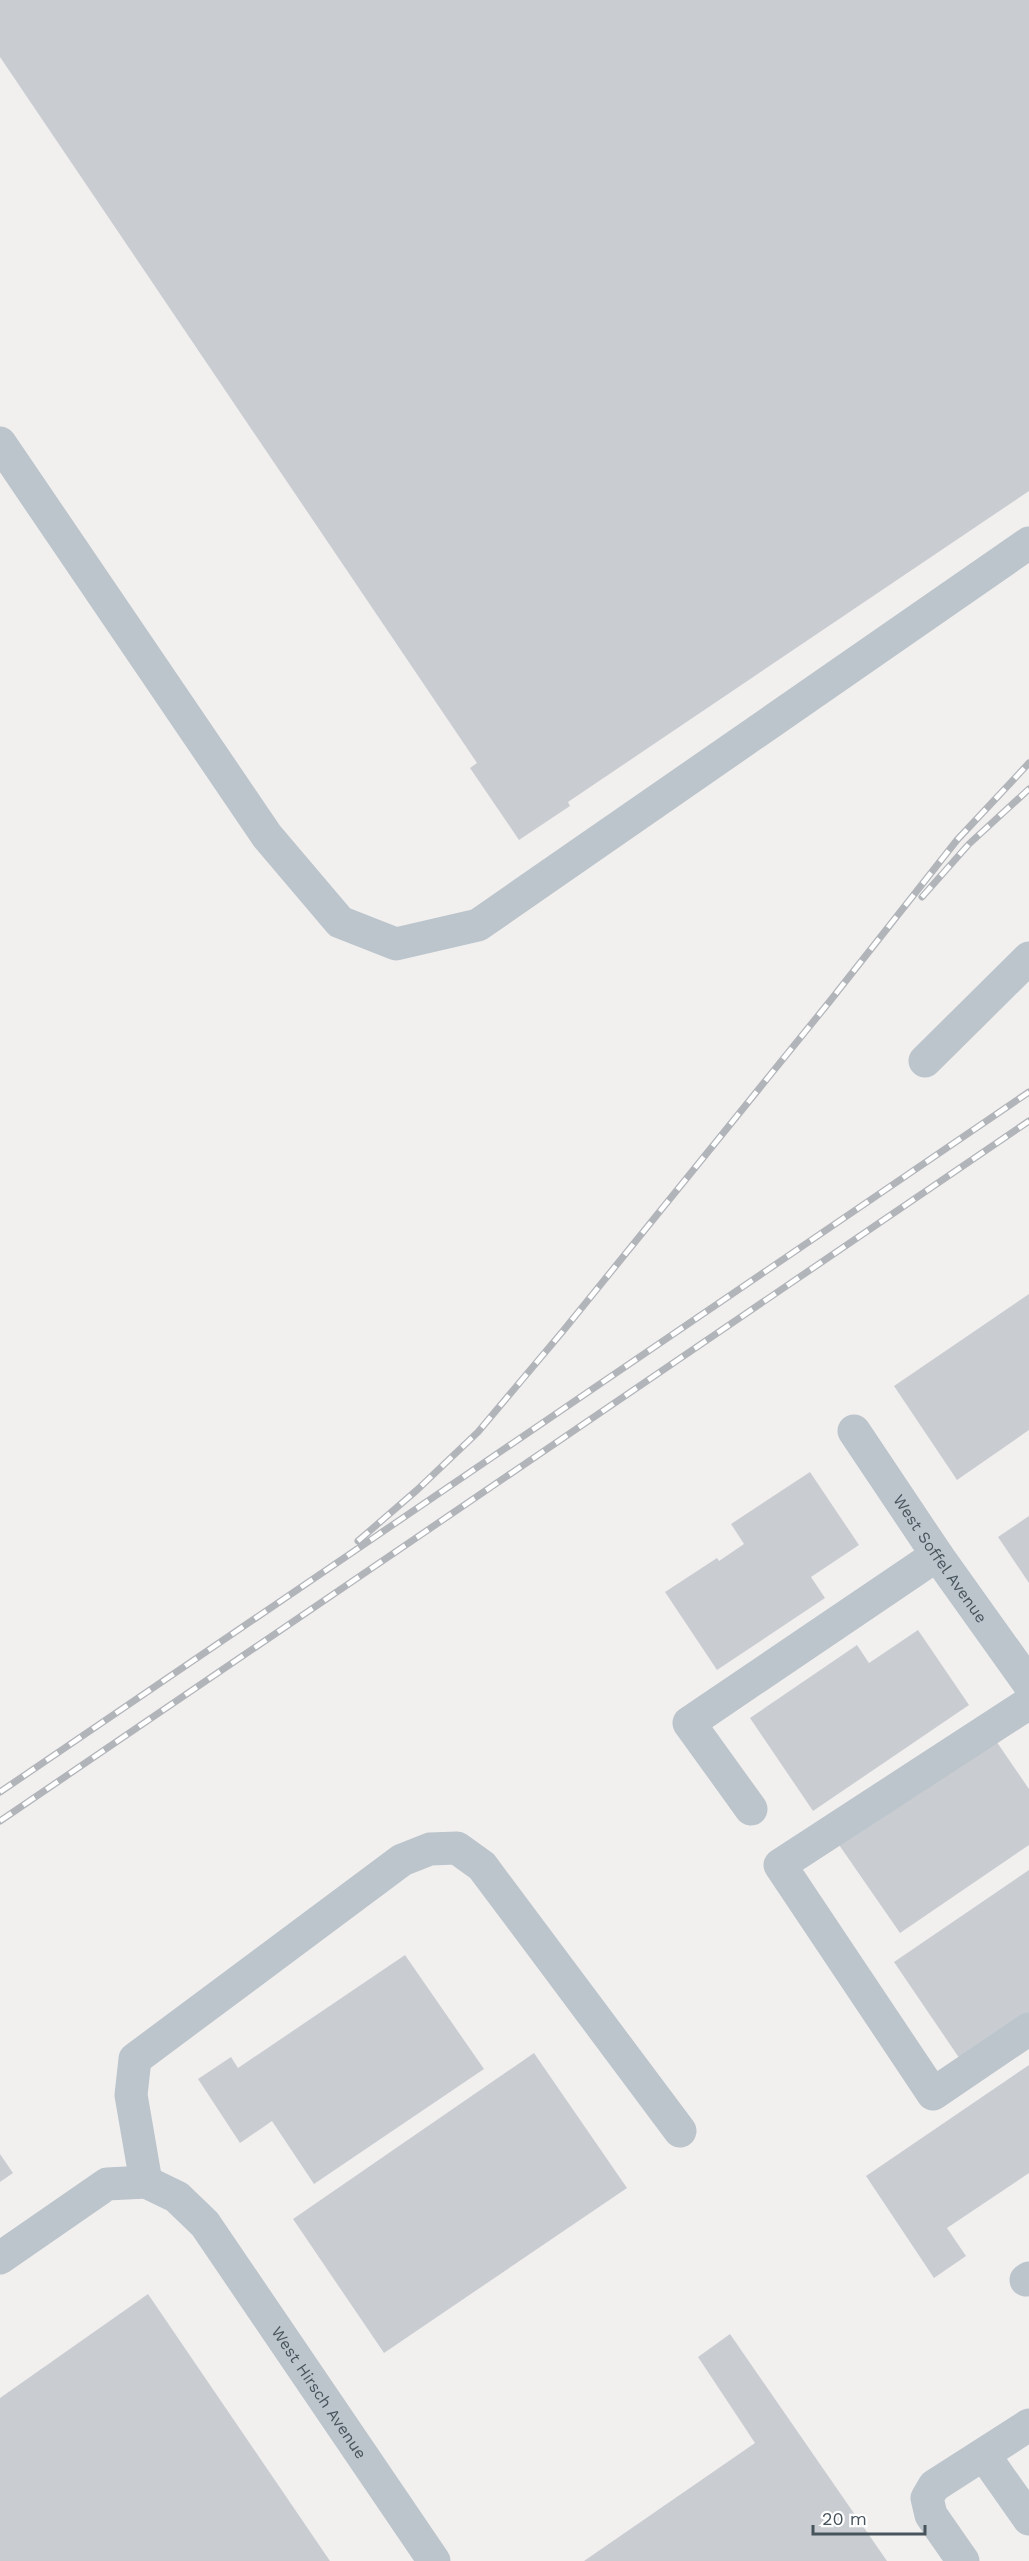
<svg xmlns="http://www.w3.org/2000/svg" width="1029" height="2561" font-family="'Work Sans',sans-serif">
  <rect width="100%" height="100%" fill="#f2efef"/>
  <path fill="#c9cdd2" d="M 0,0 L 1029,0 L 1029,491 L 568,802 L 570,806 L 519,840 L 470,768 L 477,763 L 0,57 Z
    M 1029,1294 L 1029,1430 L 957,1480 L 894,1386 Z
    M 810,1472 L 859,1545 L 811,1577 L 825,1598 L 717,1670 L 665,1592 L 717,1558 L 719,1561 L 744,1544 L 731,1524 Z
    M 1029,1516 L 1029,1583 L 998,1537 Z
    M 918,1630 L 969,1705 L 813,1811 L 750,1718 L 857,1645 L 869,1663 Z
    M 992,1735 L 1029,1789 L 1029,1845 L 900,1933 L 837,1842 Z
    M 1029,1870 L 1029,2025 L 966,2068 L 894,1962 Z
    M 405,1955 L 484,2069 L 314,2184 L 272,2121 L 240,2143 L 198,2079 L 231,2057 L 238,2068 Z
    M 534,2053 L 627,2188 L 384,2353 L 293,2219 Z
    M 1029,2065 L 1029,2173 L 947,2228 L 966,2256 L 934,2278 L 866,2176 Z
    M 0,2154 L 13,2173 L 0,2182 Z
    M 148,2294 L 330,2561 L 0,2561 L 0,2398 Z
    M 730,2334 L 887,2561 L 584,2561 L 755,2443 L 698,2357 Z"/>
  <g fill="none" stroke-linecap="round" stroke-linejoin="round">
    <g stroke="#bbc5cb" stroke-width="33">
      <path d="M 0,443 L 267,836 L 340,922 L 396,944 L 478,925 L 1029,543"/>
      <path d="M 925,1061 L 1029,958"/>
      <path id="s1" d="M 854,1431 L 937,1555 L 1029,1684"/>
      <path d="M 1029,1703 L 780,1865 L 933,2094 L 1029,2029"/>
      <path d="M 751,1809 L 689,1723 L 937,1555"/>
      <path d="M 146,2182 L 131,2095 L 135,2059 L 402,1860 L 430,1849 L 457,1848 L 482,1866 L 680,2131"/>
      <path id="s2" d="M 0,2258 L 107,2184 L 146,2182 L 177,2197 L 205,2224 L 434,2561"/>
      <path d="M 1026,2280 L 1029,2278"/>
      <path d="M 984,2455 L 1029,2519"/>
      <path d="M 963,2561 L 931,2515 L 927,2498 L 934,2486 L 1029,2425"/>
    </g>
    <defs>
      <path id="rail" d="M 922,897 L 969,844 L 1029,789
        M 358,1541 L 417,1490 L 478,1432 L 563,1331 L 830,1001 L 957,840 L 1029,763
        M 0,1792 L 1029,1092
        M 0,1821 L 1029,1121"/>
    </defs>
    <use href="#rail" stroke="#b1b5b9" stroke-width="7"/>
    <use href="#rail" stroke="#fff" stroke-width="4.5" stroke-dasharray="14" stroke-linecap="butt"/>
  </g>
  <g text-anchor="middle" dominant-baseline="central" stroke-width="4.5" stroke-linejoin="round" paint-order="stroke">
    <g font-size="16" fill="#48545c" stroke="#fff">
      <text stroke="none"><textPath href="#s1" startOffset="154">West Soffel Avenue</textPath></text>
      <text stroke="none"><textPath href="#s2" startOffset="446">West Hirsch Avenue</textPath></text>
    </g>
  </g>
  <path d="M813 2525v9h112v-9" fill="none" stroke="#48545c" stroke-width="3"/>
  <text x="822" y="2525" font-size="18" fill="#48545c" stroke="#ffffff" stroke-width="4.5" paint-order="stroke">20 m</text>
</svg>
